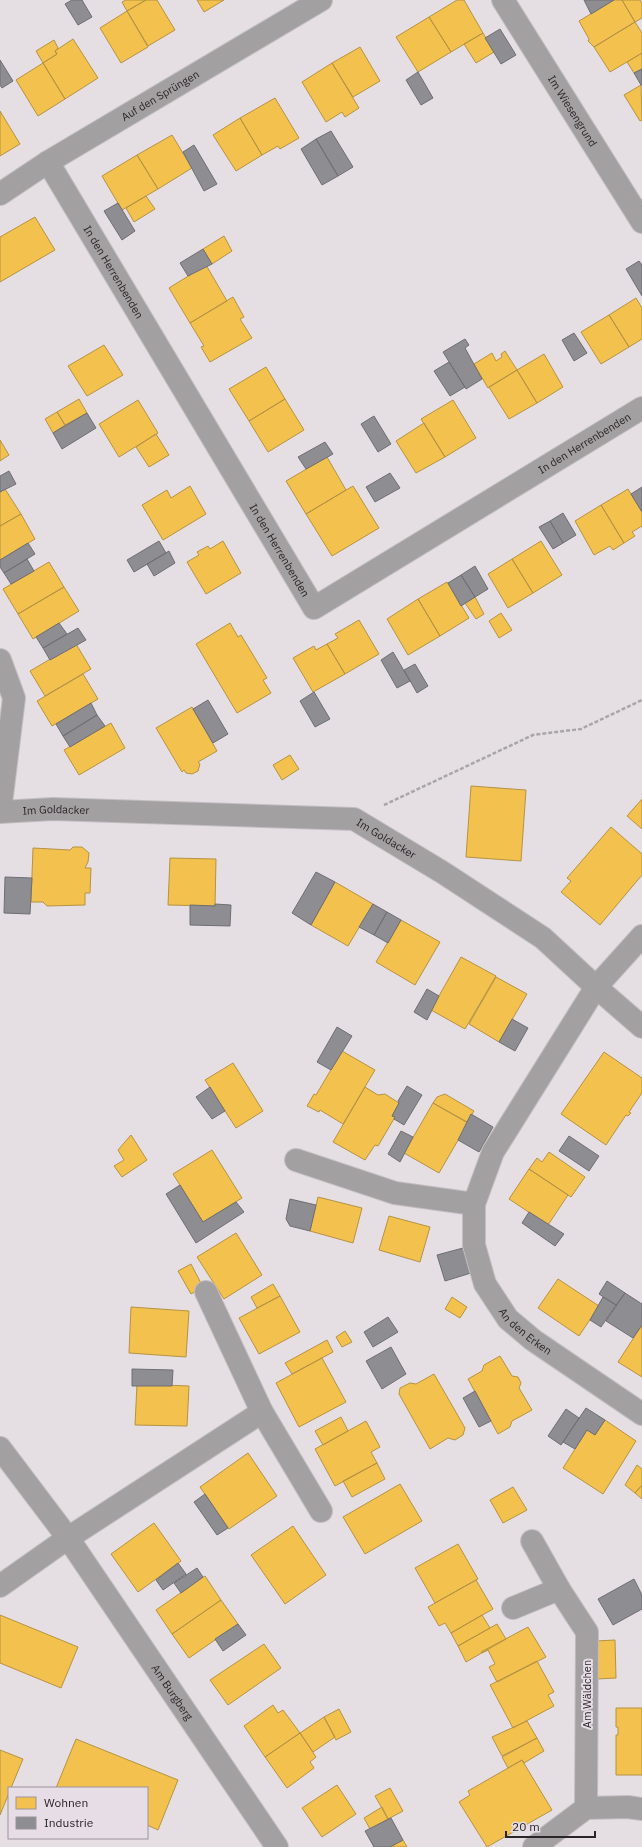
<svg xmlns="http://www.w3.org/2000/svg" width="642" height="1847" font-family="'IBM Plex Sans',sans-serif">
  <rect width="100%" height="100%" fill="#e5dfe4"/>
  <path fill="#f2c14e" stroke="#b69243" d="M 126,0 L 146,0 L 127,11 L 122,2 Z
    M 146,0 L 157,0 L 175,30 L 148,46 L 127,11 Z
    M 197,0 L 224,0 L 204,12 Z
    M 457,0 L 464,0 L 483,33 L 451,52 L 429,17 Z
    M 614,0 L 622,0 L 635,22 L 594,47 L 588,41 L 589,39 L 579,21 Z
    M 622,0 L 640,0 L 642,3 L 642,18 L 635,22 Z
    M 127,11 L 148,47 L 121,63 L 100,28 Z
    M 429,17 L 451,52 L 418,72 L 396,37 Z
    M 635,22 L 642,33 L 642,53 L 610,72 L 594,47 Z
    M 483,33 L 494,52 L 476,63 L 464,44 Z
    M 73,39 L 98,78 L 65,99 L 43,63 L 57,54 L 55,51 Z
    M 54,40 L 58,48 L 55,51 L 57,54 L 43,63 L 36,51 Z
    M 360,47 L 380,81 L 353,97 L 332,63 Z
    M 642,53 L 642,69 L 634,73 L 627,62 Z
    M 43,63 L 65,99 L 38,116 L 16,80 Z
    M 332,63 L 359,108 L 345,117 L 342,112 L 326,122 L 302,82 Z
    M 641,85 L 642,120 L 640,121 L 624,95 Z
    M 275,98 L 299,138 L 280,149 L 278,146 L 262,155 L 240,118 Z
    M 0,111 L 20,144 L 0,156 Z
    M 240,118 L 262,155 L 236,171 L 213,135 Z
    M 172,135 L 192,168 L 158,189 L 137,155 Z
    M 137,155 L 158,189 L 122,210 L 102,176 Z
    M 146,196 L 155,209 L 134,222 L 126,208 Z
    M 35,217 L 55,250 L 0,282 L 0,237 Z
    M 224,236 L 232,251 L 212,264 L 203,249 Z
    M 206,265 L 227,301 L 190,323 L 169,288 Z
    M 233,297 L 244,317 L 240,319 L 252,338 L 210,362 L 201,347 L 204,346 L 190,323 Z
    M 636,298 L 642,308 L 642,339 L 629,347 L 609,315 Z
    M 609,315 L 629,347 L 601,364 L 581,332 Z
    M 104,345 L 123,375 L 87,396 L 68,366 Z
    M 505,351 L 517,370 L 488,388 L 474,364 L 492,353 L 496,361 L 502,357 L 501,354 Z
    M 544,354 L 563,387 L 537,403 L 517,370 Z
    M 266,367 L 285,399 L 249,421 L 229,389 Z
    M 517,370 L 537,403 L 509,419 L 489,387 Z
    M 79,399 L 87,413 L 65,425 L 57,412 Z
    M 285,399 L 304,430 L 268,452 L 249,421 Z
    M 138,400 L 158,433 L 119,457 L 99,424 Z
    M 453,400 L 476,438 L 445,457 L 421,419 Z
    M 57,412 L 65,425 L 53,433 L 45,419 Z
    M 424,423 L 445,457 L 416,473 L 396,441 Z
    M 156,434 L 169,455 L 149,467 L 136,447 Z
    M 0,440 L 9,455 L 0,461 Z
    M 327,457 L 346,490 L 306,514 L 286,481 Z
    M 190,486 L 206,514 L 163,540 L 142,505 L 167,490 L 171,498 Z
    M 353,486 L 379,528 L 332,556 L 306,514 Z
    M 5,489 L 21,514 L 0,526 L 0,492 Z
    M 628,489 L 642,512 L 642,526 L 632,532 L 635,536 L 624,543 L 601,505 Z
    M 601,505 L 624,543 L 613,550 L 610,546 L 594,555 L 575,521 Z
    M 21,514 L 35,539 L 0,560 L 0,526 Z
    M 223,541 L 241,573 L 206,594 L 187,562 L 199,555 L 197,552 L 208,546 L 210,549 Z
    M 541,541 L 562,575 L 533,593 L 512,559 Z
    M 512,559 L 533,593 L 508,608 L 488,574 Z
    M 49,562 L 64,587 L 18,614 L 3,589 Z
    M 447,582 L 469,618 L 440,636 L 418,599 Z
    M 64,587 L 79,611 L 33,639 L 18,614 Z
    M 475,597 L 484,614 L 476,619 L 465,603 Z
    M 418,599 L 440,636 L 408,655 L 387,619 Z
    M 501,613 L 512,630 L 499,638 L 489,621 Z
    M 359,620 L 379,654 L 345,674 L 327,644 L 338,638 L 335,634 Z
    M 230,623 L 238,637 L 241,635 L 267,678 L 263,680 L 271,693 L 237,713 L 196,644 Z
    M 76,644 L 91,669 L 45,696 L 30,671 Z
    M 327,644 L 345,674 L 313,692 L 293,658 L 314,646 L 316,650 Z
    M 83,674 L 98,699 L 52,726 L 37,701 Z
    M 192,707 L 217,751 L 198,762 L 200,764 L 198,771 L 192,774 L 186,773 L 184,770 L 182,772 L 156,728 Z
    M 111,723 L 125,748 L 79,775 L 64,750 Z
    M 290,755 L 299,769 L 282,780 L 273,765 Z
    M 471,786 L 526,790 L 521,861 L 466,857 Z
    M 642,799 L 642,829 L 627,816 Z
    M 611,827 L 642,854 L 642,875 L 600,925 L 561,892 L 571,881 L 567,878 Z
    M 73,847 L 82,847 L 89,853 L 88,862 L 85,868 L 91,868 L 90,893 L 85,893 L 85,905 L 47,906 L 43,902 L 31,902 L 33,848 L 70,850 Z
    M 170,858 L 216,859 L 215,906 L 168,905 Z
    M 335,882 L 373,904 L 348,946 L 311,925 Z
    M 401,920 L 440,942 L 415,985 L 376,962 Z
    M 461,957 L 496,976 L 465,1029 L 431,1010 Z
    M 496,977 L 527,994 L 499,1042 L 469,1024 Z
    M 342,1051 L 375,1070 L 343,1124 L 320,1110 L 319,1112 L 307,1106 L 314,1094 L 316,1095 Z
    M 604,1052 L 642,1078 L 642,1093 L 629,1112 L 631,1113 L 628,1116 L 626,1115 L 606,1145 L 561,1114 Z
    M 233,1063 L 263,1111 L 236,1128 L 205,1080 Z
    M 365,1087 L 378,1095 L 385,1094 L 399,1103 L 392,1116 L 395,1117 L 378,1146 L 375,1145 L 365,1160 L 333,1142 Z
    M 445,1094 L 474,1111 L 467,1122 L 433,1103 L 437,1097 Z
    M 433,1103 L 468,1123 L 439,1173 L 404,1153 Z
    M 131,1135 L 147,1160 L 122,1177 L 114,1166 L 124,1160 L 118,1150 Z
    M 212,1150 L 242,1198 L 203,1222 L 173,1174 Z
    M 549,1152 L 585,1177 L 571,1197 L 529,1169 L 537,1158 L 542,1162 Z
    M 529,1169 L 568,1195 L 548,1225 L 509,1199 Z
    M 318,1197 L 362,1208 L 353,1243 L 310,1231 Z
    M 389,1216 L 430,1227 L 420,1262 L 379,1250 Z
    M 236,1233 L 262,1275 L 224,1299 L 197,1257 Z
    M 191,1264 L 203,1287 L 191,1294 L 178,1271 Z
    M 558,1279 L 599,1306 L 579,1336 L 538,1308 Z
    M 273,1284 L 280,1296 L 257,1308 L 251,1297 Z
    M 280,1296 L 300,1332 L 259,1354 L 239,1318 Z
    M 452,1297 L 467,1307 L 460,1318 L 445,1309 Z
    M 131,1307 L 189,1311 L 186,1357 L 129,1353 Z
    M 642,1325 L 642,1377 L 618,1362 Z
    M 345,1331 L 352,1342 L 342,1347 L 336,1337 Z
    M 327,1340 L 333,1352 L 292,1374 L 285,1363 Z
    M 500,1356 L 512,1376 L 518,1377 L 521,1383 L 519,1388 L 532,1410 L 512,1421 L 510,1427 L 498,1434 L 468,1379 L 482,1371 L 484,1365 Z
    M 322,1358 L 346,1402 L 299,1427 L 276,1383 Z
    M 434,1374 L 465,1428 L 463,1435 L 455,1440 L 448,1438 L 430,1449 L 399,1394 L 400,1388 L 410,1383 L 416,1384 Z
    M 137,1384 L 189,1386 L 187,1426 L 135,1425 Z
    M 341,1417 L 348,1431 L 323,1445 L 315,1431 Z
    M 605,1420 L 636,1441 L 603,1494 L 563,1468 L 587,1430 L 595,1435 Z
    M 366,1421 L 380,1447 L 371,1452 L 377,1463 L 335,1486 L 315,1449 Z
    M 248,1453 L 277,1496 L 229,1529 L 200,1487 Z
    M 377,1463 L 385,1479 L 352,1497 L 343,1481 Z
    M 637,1465 L 642,1469 L 642,1485 L 635,1493 L 625,1485 Z
    M 400,1484 L 422,1521 L 365,1554 L 343,1517 Z
    M 642,1485 L 642,1499 L 635,1493 Z
    M 513,1487 L 527,1510 L 503,1523 L 490,1500 Z
    M 154,1523 L 181,1561 L 138,1592 L 111,1554 Z
    M 293,1526 L 326,1575 L 285,1604 L 251,1555 Z
    M 458,1544 L 478,1579 L 435,1603 L 415,1568 Z
    M 205,1576 L 221,1600 L 172,1634 L 156,1610 Z
    M 476,1580 L 493,1609 L 451,1633 L 445,1623 L 439,1626 L 428,1607 Z
    M 221,1600 L 238,1624 L 189,1658 L 172,1634 Z
    M 0,1615 L 78,1647 L 61,1688 L 0,1663 Z
    M 482,1615 L 490,1628 L 458,1646 L 451,1633 Z
    M 497,1624 L 506,1639 L 466,1662 L 458,1646 Z
    M 528,1627 L 546,1657 L 497,1682 L 489,1667 L 495,1664 L 488,1650 L 482,1653 L 481,1652 Z
    M 615,1640 L 616,1678 L 597,1679 L 596,1641 Z
    M 264,1644 L 281,1668 L 228,1705 L 210,1680 Z
    M 537,1661 L 554,1692 L 548,1695 L 554,1706 L 513,1728 L 490,1685 Z
    M 273,1705 L 278,1713 L 283,1710 L 300,1733 L 265,1757 L 244,1726 Z
    M 616,1708 L 642,1708 L 642,1775 L 616,1775 L 616,1735 L 618,1735 L 618,1727 L 616,1727 Z
    M 339,1709 L 351,1732 L 336,1740 L 324,1717 Z
    M 324,1717 L 335,1737 L 313,1752 L 300,1733 Z
    M 527,1721 L 537,1738 L 502,1756 L 492,1737 Z
    M 300,1733 L 316,1757 L 310,1762 L 314,1768 L 287,1788 L 265,1757 Z
    M 537,1738 L 544,1751 L 524,1763 L 522,1760 L 508,1768 L 502,1757 Z
    M 76,1739 L 178,1780 L 158,1830 L 147,1825 L 147,1788 L 56,1788 Z
    M 0,1750 L 23,1759 L 11,1788 L 9,1788 L 9,1793 L 0,1815 Z
    M 522,1760 L 552,1810 L 487,1847 L 459,1802 L 470,1795 L 468,1791 Z
    M 337,1785 L 356,1814 L 322,1837 L 302,1808 Z
    M 390,1788 L 403,1811 L 388,1819 L 375,1796 Z
    M 382,1807 L 388,1819 L 370,1829 L 364,1818 Z
    M 403,1840 L 407,1847 L 390,1847 Z"/>
  <path fill="#8d8d92" stroke="#6f6e72" d="M 72,0 L 82,0 L 92,17 L 78,25 L 65,4 Z
    M 584,0 L 614,0 L 591,14 Z
    M 500,29 L 516,55 L 501,64 L 485,38 Z
    M 0,60 L 13,81 L 2,88 L 0,85 Z
    M 642,69 L 642,85 L 641,85 L 634,73 Z
    M 418,72 L 433,98 L 421,105 L 406,80 Z
    M 331,131 L 353,167 L 338,176 L 316,139 Z
    M 316,139 L 338,176 L 322,185 L 301,149 Z
    M 194,145 L 217,184 L 204,191 L 183,152 Z
    M 118,203 L 135,231 L 122,240 L 104,211 Z
    M 203,249 L 212,264 L 188,276 L 180,263 Z
    M 639,261 L 642,265 L 642,296 L 626,269 Z
    M 574,333 L 587,353 L 574,361 L 562,340 Z
    M 465,339 L 469,345 L 465,348 L 482,379 L 466,389 L 443,352 Z
    M 449,362 L 465,387 L 450,396 L 434,371 Z
    M 87,413 L 96,428 L 62,449 L 53,433 Z
    M 374,416 L 391,444 L 378,452 L 361,424 Z
    M 325,442 L 333,454 L 306,469 L 298,457 Z
    M 9,471 L 16,484 L 0,492 L 0,476 Z
    M 390,473 L 400,488 L 375,502 L 366,487 Z
    M 642,487 L 642,512 L 631,494 Z
    M 563,513 L 576,535 L 563,543 L 550,521 Z
    M 550,521 L 563,543 L 553,549 L 539,527 Z
    M 159,541 L 166,553 L 134,572 L 127,560 Z
    M 28,543 L 35,554 L 4,573 L 0,567 L 0,560 Z
    M 169,551 L 175,563 L 154,576 L 147,564 Z
    M 27,559 L 34,571 L 11,584 L 4,573 Z
    M 475,566 L 488,589 L 475,597 L 461,575 Z
    M 461,575 L 475,597 L 461,606 L 448,583 Z
    M 59,623 L 67,634 L 43,648 L 36,637 Z
    M 78,628 L 86,640 L 50,660 L 43,648 Z
    M 393,652 L 410,681 L 397,688 L 381,660 Z
    M 415,664 L 428,686 L 417,693 L 404,670 Z
    M 314,692 L 330,719 L 315,727 L 300,701 Z
    M 208,700 L 228,734 L 213,743 L 193,709 Z
    M 91,703 L 97,715 L 63,736 L 56,724 Z
    M 97,715 L 105,726 L 70,747 L 63,736 Z
    M 316,872 L 335,882 L 311,925 L 292,913 Z
    M 5,877 L 32,878 L 30,914 L 4,913 Z
    M 215,904 L 231,905 L 230,926 L 190,925 L 190,905 L 215,906 Z
    M 373,904 L 387,912 L 374,935 L 359,927 Z
    M 387,912 L 401,920 L 388,943 L 374,935 Z
    M 427,989 L 439,996 L 427,1020 L 414,1012 Z
    M 512,1019 L 528,1028 L 515,1051 L 499,1042 Z
    M 337,1027 L 352,1036 L 331,1070 L 317,1062 Z
    M 407,1086 L 422,1095 L 404,1125 L 394,1119 L 395,1117 L 392,1116 L 399,1103 L 398,1101 Z
    M 210,1087 L 225,1111 L 212,1119 L 196,1097 Z
    M 471,1114 L 493,1127 L 479,1152 L 458,1140 Z
    M 401,1131 L 413,1137 L 400,1162 L 388,1154 Z
    M 569,1136 L 599,1156 L 589,1171 L 559,1151 Z
    M 180,1185 L 203,1222 L 236,1202 L 244,1212 L 196,1243 L 166,1194 Z
    M 290,1199 L 316,1205 L 310,1231 L 290,1226 L 286,1219 Z
    M 529,1212 L 564,1234 L 555,1246 L 522,1223 Z
    M 463,1248 L 471,1273 L 445,1281 L 437,1255 Z
    M 607,1281 L 625,1293 L 616,1305 L 599,1294 Z
    M 625,1293 L 642,1304 L 642,1325 L 633,1338 L 606,1321 Z
    M 603,1297 L 616,1305 L 601,1327 L 590,1320 Z
    M 388,1317 L 398,1332 L 373,1347 L 364,1332 Z
    M 391,1347 L 406,1374 L 382,1389 L 366,1361 Z
    M 132,1369 L 173,1370 L 172,1386 L 132,1386 Z
    M 475,1391 L 491,1421 L 479,1427 L 463,1398 Z
    M 586,1408 L 605,1420 L 595,1435 L 587,1430 L 575,1449 L 563,1442 Z
    M 566,1409 L 579,1418 L 561,1445 L 548,1436 Z
    M 205,1494 L 228,1528 L 217,1535 L 194,1502 Z
    M 178,1563 L 186,1574 L 163,1590 L 156,1580 Z
    M 197,1568 L 203,1577 L 181,1593 L 174,1583 Z
    M 634,1579 L 642,1595 L 642,1609 L 613,1625 L 598,1599 Z
    M 238,1624 L 246,1635 L 223,1651 L 215,1639 Z
    M 391,1818 L 403,1840 L 390,1847 L 374,1847 L 365,1831 Z"/>
  <g fill="none" stroke-linecap="round" stroke-linejoin="round">
    <defs>
      <g id="minor">
        <path id="s1" d="M 503,0 L 642,222"/>
        <path id="s2" d="M 48,162 L 314,608 L 642,408"/>
        <path id="s3" d="M 0,194 L 48,162 L 321,0"/>
        <path d="M 0,660 L 14,698 L 0,812"/>
        <path id="s4" d="M 0,812 L 53,809 L 354,819 L 442,872 L 543,938 L 596,987 L 642,1027"/>
        <path id="s5" d="M 642,936 L 596,987 L 493,1152 L 474,1204 L 474,1245 L 485,1284 L 508,1319 L 533,1340 L 642,1414"/>
        <path d="M 296,1160 L 395,1193 L 474,1204"/>
        <path d="M 206,1292 L 262,1412"/>
        <path id="s6" d="M 0,1448 L 68,1538 L 277,1847"/>
        <path d="M 532,1541 L 559,1589"/>
        <path d="M 0,1586 L 68,1538 L 262,1412 L 321,1511"/>
        <path d="M 513,1608 L 559,1589 L 587,1632 L 586,1808"/>
        <path d="M 534,1847 L 586,1808 L 628,1807 L 642,1809"/>
      </g>
    </defs>
    <use href="#minor" stroke="#c2bec2" stroke-width="24"/>
    <path stroke="#a9a6a8" stroke-width="2.5" stroke-dasharray="4 2" stroke-linecap="butt" d="M 384,805 L 533,735 L 581,729 L 642,700"/>
    <use href="#minor" stroke="#a3a0a2" stroke-width="22"/>
  </g>
  <g text-anchor="middle" dominant-baseline="central" stroke-width="4" stroke-linejoin="round" paint-order="stroke">
    <g font-size="11" fill="#292529" stroke="#e7dde6">
      <text stroke="none"><textPath href="#s3" startOffset="188">Auf den Sprüngen</textPath></text>
      <text stroke="none"><textPath href="#s1" startOffset="131">Im Wiesengrund</textPath></text>
      <text stroke="none"><textPath href="#s2" startOffset="128">In den Herrenbenden</textPath></text>
      <text stroke="none"><textPath href="#s2" startOffset="836">In den Herrenbenden</textPath></text>
      <text stroke="none"><textPath href="#s2" startOffset="452">In den Herrenbenden</textPath></text>
      <text stroke="none"><textPath href="#s4" startOffset="56">Im Goldacker</textPath></text>
      <text stroke="none"><textPath href="#s4" startOffset="392">Im Goldacker</textPath></text>
      <text stroke="none"><textPath href="#s5" startOffset="463">An den Erken</textPath></text>
      <text stroke="none"><textPath href="#s6" startOffset="299">Am Burgberg</textPath></text>
      <text transform="translate(587 1694) rotate(-90)">Am Wäldchen</text>
    </g>
  </g>
  <rect x="8" y="1787" width="140" height="52" fill="#e7dde6" stroke="#9b939a"/>
  <rect x="16" y="1797" width="20" height="12" fill="#f2c14e" stroke="#9b939a"/>
  <text x="44" y="1807" font-size="12" fill="#292529">Wohnen</text>
  <rect x="16" y="1817" width="20" height="12" fill="#8d8d92" stroke="#9b939a"/>
  <text x="44" y="1827" font-size="12" fill="#292529">Industrie</text>
  <path d="M506 1831v6h89v-6" fill="none" stroke="#292529" stroke-width="2"/>
  <text x="512" y="1831" font-size="12" fill="#292529" stroke="#e7dde6" stroke-width="3" paint-order="stroke">20 m</text>
</svg>
